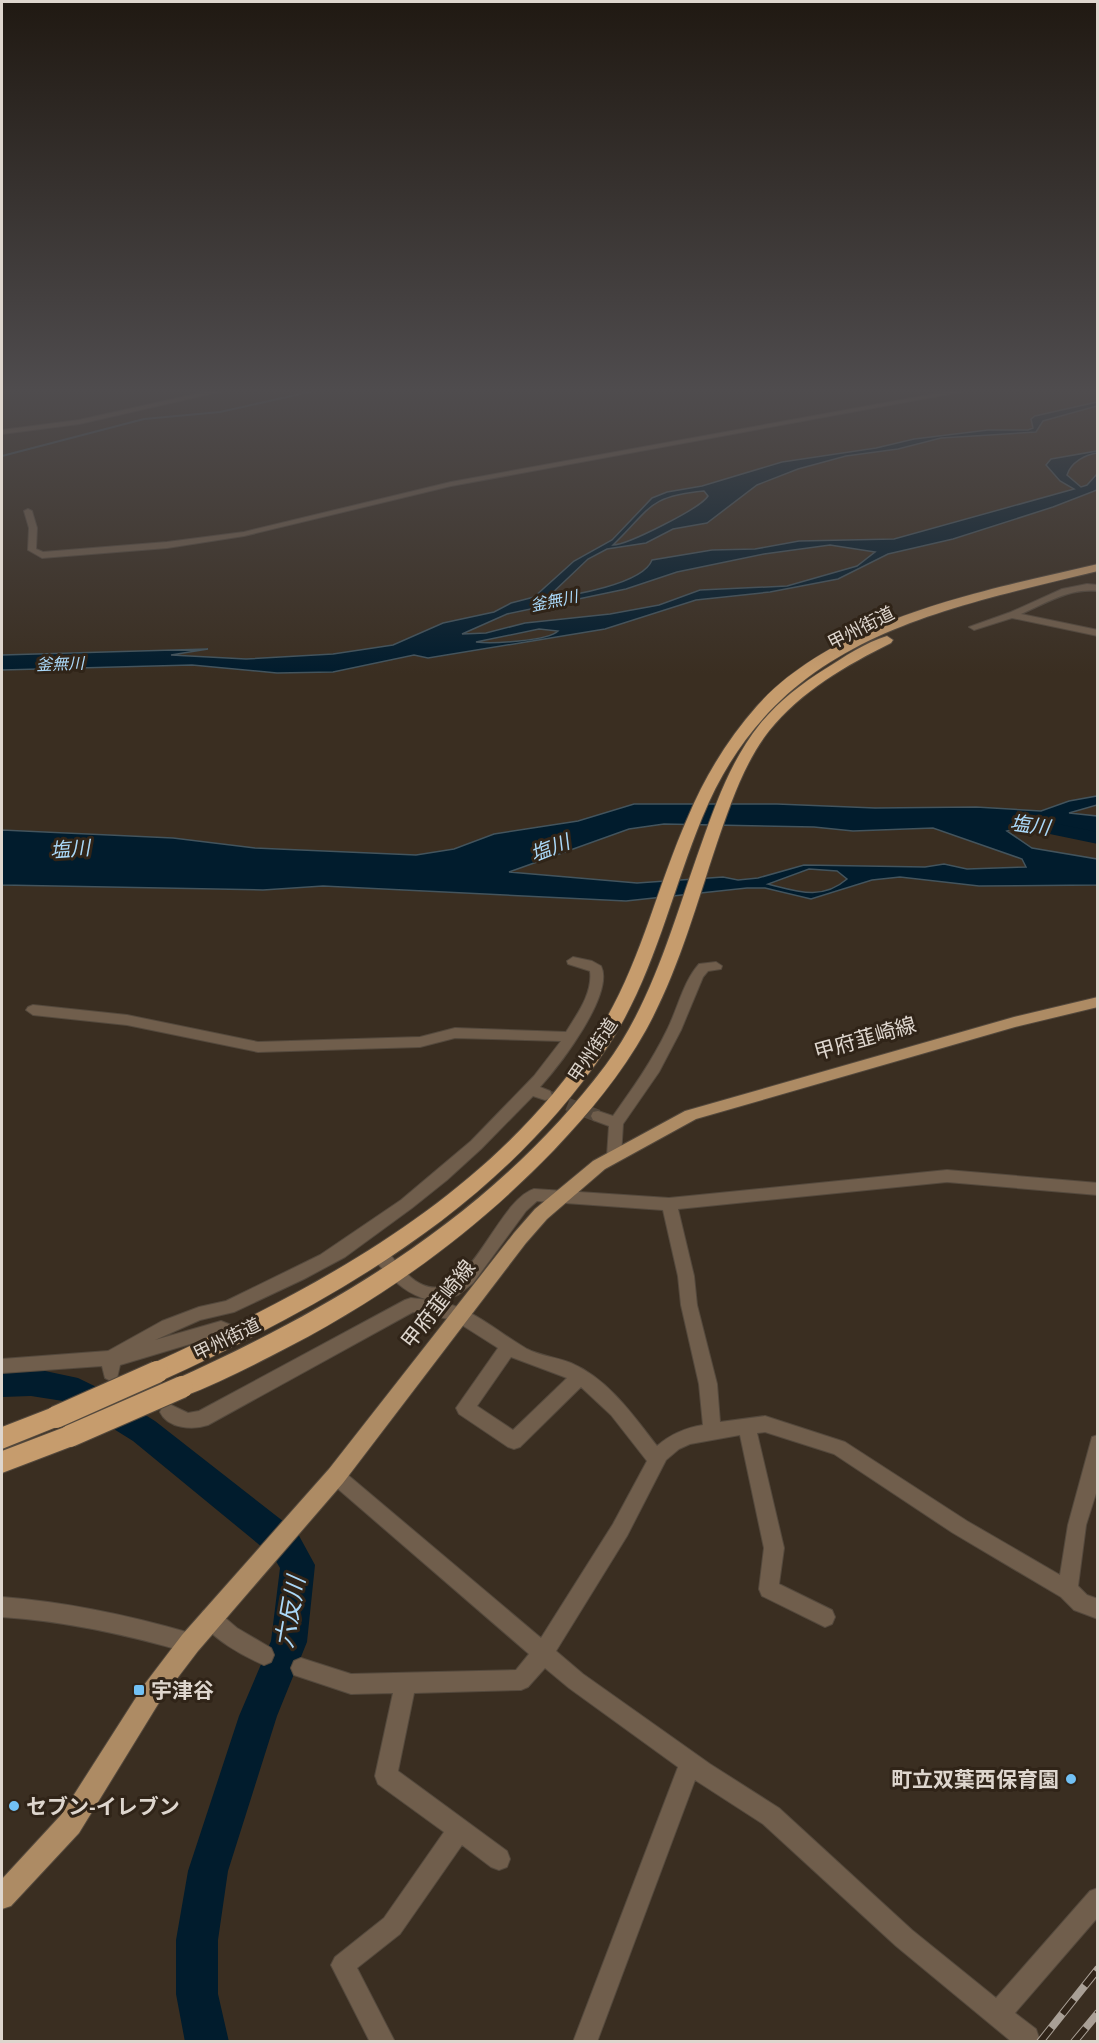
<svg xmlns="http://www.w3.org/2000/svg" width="1099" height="2043" font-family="'Zilla Slab','Noto Sans JP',serif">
  <rect width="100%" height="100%" fill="#3a2e21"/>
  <path fill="#011c2d" stroke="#43545d" stroke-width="1.5" fill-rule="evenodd" d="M 1097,402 L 1097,406 L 1043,421 L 1036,432 L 941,438 L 898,449 L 846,456 L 798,469 L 757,485 L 707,523 L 673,529 L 646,543 L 607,549 L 588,559 L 547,598 C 571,596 643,584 652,560 L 712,550 L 755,549 L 799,541 L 894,539 L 1074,489 L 1060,481 L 1046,465 L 1051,459 L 1097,451 L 1097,453 C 1085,455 1071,462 1067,475 L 1081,487 L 1087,485 L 1097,474 L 1097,490 L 1053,507 L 953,539 L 888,554 L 838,579 L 770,592 L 696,600 L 605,629 L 428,658 L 414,655 L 333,672 L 277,673 L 192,665 L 2,670 L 2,655 L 208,649 L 171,655 L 246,659 L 333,654 L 393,645 L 443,623 L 494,612 L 511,603 L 534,597 L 574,561 L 612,540 L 652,498 L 667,492 L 702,486 L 782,462 L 876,448 L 914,439 L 988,430 L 1028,430 L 1033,428 L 1031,419 L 1035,416 ZM 704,491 L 708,496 C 701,508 627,545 613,545 C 650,510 647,496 704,491 ZM 830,545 L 875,552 L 857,566 L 787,586 L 700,590 L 659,605 L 610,614 L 525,623 L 486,633 L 462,634 L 507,614 L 626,589 L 677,572 L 764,554 ZM 539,629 L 558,631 C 548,641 491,644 476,642 Z
    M 1097,796 L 1097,805 L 1069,813 L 1097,816 L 1097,834 C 1069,828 1035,824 1007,831 L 1032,848 L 1097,859 L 1097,885 L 979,886 L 900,877 L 872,880 L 811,899 L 765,888 L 747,888 L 626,901 L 323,886 L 263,890 L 2,885 L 2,830 L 173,838 L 255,848 L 416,855 L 454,849 L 494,834 L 578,821 L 634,804 L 777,804 L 875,808 L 976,807 L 1041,811 L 1069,801 ZM 664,824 L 814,827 L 853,831 L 933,828 L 1022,859 L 1026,867 L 967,869 L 944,864 L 925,867 L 804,865 L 758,878 L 738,880 L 723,877 L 637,883 L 509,872 L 629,829 ZM 809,869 L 837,871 L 847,879 C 822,901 796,891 768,884 Z"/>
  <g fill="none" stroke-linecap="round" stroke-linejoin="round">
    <path stroke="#43545d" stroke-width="2" d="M 2,456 L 144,419 L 220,412 L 327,388"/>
    <path fill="#011c2d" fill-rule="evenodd" d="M 1023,817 L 1098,832 L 1098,844 L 1016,827 L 1013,823 L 1016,819 Z
      M 31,1368 L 78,1378 L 115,1396 L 155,1421 L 297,1532 L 315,1565 L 307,1642 L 277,1716 L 228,1871 L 218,1940 L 218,1994 L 229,2042 L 185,2042 L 176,1994 L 176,1940 L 188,1871 L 239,1716 L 271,1641 L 280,1568 L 273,1556 L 133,1441 L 93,1416 L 63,1401 L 31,1396 L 2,1397 L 2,1371 Z"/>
    <path stroke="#53473b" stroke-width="13" stroke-dasharray="13 7" stroke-linecap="butt" d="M 549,1097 L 598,1116"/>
    <defs>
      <path id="minor" d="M 223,388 L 236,388 L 79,424 L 2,434 L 2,430 L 79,420 Z
        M 967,388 L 982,388 L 451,486 L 244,536 L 167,548 L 42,558 L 28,550 L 29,528 L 24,511 L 28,509 L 32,511 L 37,528 L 36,549 L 43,552 L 167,542 L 244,532 L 451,482 Z
        M 1087,584 L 1098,585 L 1098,591 C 1069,588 1047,603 1021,614 L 1098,630 L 1098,636 L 1012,618 L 974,630 L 969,627 L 1011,612 L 1062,589 Z
        M 573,957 L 592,961 L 601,966 C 615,994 559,1066 540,1087 L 550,1091 L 552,1095 L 550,1099 L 545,1100 L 533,1096 L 481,1149 L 447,1180 L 412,1208 L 345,1257 L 304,1279 L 234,1312 L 200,1320 L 155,1340 L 221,1321 L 244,1330 L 246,1335 L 244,1340 L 238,1342 L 220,1335 L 120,1365 L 117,1378 L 111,1381 L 105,1378 L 102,1366 L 2,1373 L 2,1359 L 108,1351 L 162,1321 L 199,1307 L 226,1301 L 320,1255 L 401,1200 L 471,1141 L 534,1076 L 561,1041 L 455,1038 L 420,1047 L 258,1052 L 127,1025 L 33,1015 L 26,1010 L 28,1007 L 33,1005 L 127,1015 L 258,1042 L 420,1037 L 455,1028 L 566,1032 C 577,1014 593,993 590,971 L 568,964 L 567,961 Z
        M 716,962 L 722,966 L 721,969 L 708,971 L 703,977 L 681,1030 L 659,1072 L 623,1124 L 621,1156 L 619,1160 L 609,1160 L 607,1156 L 609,1126 L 593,1120 L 591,1116 L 593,1112 L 598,1111 L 613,1116 C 633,1088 652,1061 667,1030 C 678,1008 683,982 699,964 Z
        M 947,1170 L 1098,1183 L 1098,1195 L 947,1182 L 678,1209 L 694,1276 L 697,1305 L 717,1384 L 720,1422 L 765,1416 L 845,1442 L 967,1521 L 1060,1575 L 1068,1525 L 1092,1437 L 1098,1435 L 1098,1487 L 1086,1525 L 1078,1586 L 1087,1595 L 1098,1599 L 1098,1619 L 1074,1610 L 1061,1597 L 953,1533 L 834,1454 L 765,1432 L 757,1433 L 784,1548 L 779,1584 L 832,1610 L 835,1617 L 832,1624 L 825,1627 L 762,1596 L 759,1589 L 764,1548 L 740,1435 L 690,1444 L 679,1449 L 666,1460 L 627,1536 L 556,1651 L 583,1674 L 710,1764 L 779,1808 L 912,1930 L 996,1998 L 1090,1891 L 1098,1888 L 1098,1917 L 1015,2013 L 1036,2029 L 1039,2038 L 1038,2042 L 1012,2042 L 896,1946 L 763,1824 L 695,1780 L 597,2042 L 573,2042 L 678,1767 L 569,1688 L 545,1668 L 528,1687 L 521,1690 L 414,1693 L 398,1771 L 507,1851 L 510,1859 L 507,1867 L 499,1870 L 491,1867 L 462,1845 L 400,1934 L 357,1968 L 395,2042 L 370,2042 L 331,1965 L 335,1957 L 384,1918 L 444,1832 L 378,1784 L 375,1776 L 393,1693 L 351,1694 L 294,1675 L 291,1668 L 294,1661 L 301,1658 L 351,1674 L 516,1670 L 529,1654 L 330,1482 L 327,1476 L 330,1470 L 336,1468 L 342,1470 L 541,1638 L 613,1524 L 647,1461 L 611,1415 L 581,1387 L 520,1447 L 514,1449 L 508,1447 L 459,1414 L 456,1408 L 498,1348 L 454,1320 L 413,1312 L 208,1425 C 193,1430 168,1429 160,1412 L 163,1406 L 169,1404 L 188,1413 L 199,1411 L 405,1300 L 411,1298 L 429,1300 C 403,1293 393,1279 374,1260 L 372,1255 L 374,1250 L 380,1249 L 386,1250 C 396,1261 408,1279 423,1285 C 469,1305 496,1201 534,1189 L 669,1198 ZM 537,1201 L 663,1210 L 678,1276 L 681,1305 L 699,1384 L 703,1425 C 685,1428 671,1434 657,1446 C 633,1415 608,1379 571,1363 C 557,1357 540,1356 527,1349 C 496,1331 473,1308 437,1301 L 458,1295 L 473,1283 L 526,1211 ZM 511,1357 L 567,1378 L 513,1430 L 477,1406 Z
        M 2,1597 C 66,1602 128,1615 190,1633 L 197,1636 L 200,1643 L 197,1650 L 190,1653 C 128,1635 66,1621 2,1617 Z
        M 210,1608 L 217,1611 L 237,1628 L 271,1648 L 274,1655 L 271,1662 L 264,1665 C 245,1657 208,1637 200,1618 L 203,1611 Z"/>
      <path id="major" d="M 1098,997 L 1098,1007 L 1015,1027 L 696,1119 L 605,1169 L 547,1219 L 526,1243 L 343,1483 L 198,1651 L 160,1701 L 79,1833 L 11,1906 L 2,1909 L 2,1879 L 61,1815 L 144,1685 L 182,1635 L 329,1469 L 514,1233 L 535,1209 L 593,1161 L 685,1111 L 1014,1017 Z"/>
      <path id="highway" d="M 1098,564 L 1098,571 C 929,612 775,640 702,818 C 670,896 653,981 604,1052 C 497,1209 334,1301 165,1379 L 157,1382 L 149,1379 L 146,1372 L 149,1365 C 316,1289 489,1198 593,1040 C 639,972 655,891 688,817 C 705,776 728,739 757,706 C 836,618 987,590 1098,564 Z
        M 887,636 L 893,640 L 891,643 C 847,665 801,691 769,731 C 744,763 730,805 717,843 C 696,906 678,972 646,1030 C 621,1075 589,1113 554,1150 C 471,1236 377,1303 271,1356 C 242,1371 212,1386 182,1397 L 174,1394 L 170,1387 L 174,1380 C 338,1306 494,1213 605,1066 C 653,1002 674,920 701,845 C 716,803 731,760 760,724 C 778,702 801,684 825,669 C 844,657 866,642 887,636 Z
        M 56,1406 L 64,1410 L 68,1417 L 64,1424 L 2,1449 L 2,1427 Z
        M 70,1425 L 78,1428 L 82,1436 L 78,1444 L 2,1473 L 2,1451 Z"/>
    </defs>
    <use href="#minor" stroke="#54493d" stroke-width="2"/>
    <use href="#major" stroke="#54493d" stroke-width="2"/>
    <use href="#highway" stroke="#54493d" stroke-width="2"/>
    <use href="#minor" fill="#705e4c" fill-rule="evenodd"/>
    <use href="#major" fill="#ad8b64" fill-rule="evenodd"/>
    <use href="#highway" fill="#c69c6d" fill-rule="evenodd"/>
    <defs>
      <path id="rail" d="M 1040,2042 L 1098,1969
        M 1074,2042 L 1098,2013"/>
    </defs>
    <use href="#rail" stroke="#a9a096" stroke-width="8"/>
    <use href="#rail" stroke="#302418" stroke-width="6" stroke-dasharray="18" stroke-linecap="butt"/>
    <defs>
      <path id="highway-bridge" d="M 56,1417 L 157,1372
        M 70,1436 L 182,1387"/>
    </defs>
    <use href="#highway-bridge" stroke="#54493d" stroke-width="24" stroke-linecap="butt"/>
    <use href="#highway-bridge" stroke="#c69c6d" stroke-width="22"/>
  </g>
  <linearGradient id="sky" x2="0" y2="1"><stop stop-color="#201912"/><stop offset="0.58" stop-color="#4f4c4e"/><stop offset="1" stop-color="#4f4c4e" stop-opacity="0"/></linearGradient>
  <rect width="1099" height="674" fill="url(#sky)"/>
  <g fill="#72c1f5" stroke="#302418" stroke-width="2">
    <rect x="133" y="1684" width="12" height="12" rx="3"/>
    <circle cx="1071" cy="1779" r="6"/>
    <circle cx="14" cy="1806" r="6"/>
  </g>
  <g text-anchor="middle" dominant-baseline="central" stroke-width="6" stroke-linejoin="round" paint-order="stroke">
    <g font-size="16" font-style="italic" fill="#aad8f8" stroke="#302418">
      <text transform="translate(554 601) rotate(-12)">釜無川</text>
      <text transform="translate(60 664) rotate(-2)">釜無川</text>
    </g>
    <g font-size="18" fill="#ded6ce" stroke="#302418">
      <text transform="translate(861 628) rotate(-27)">甲州街道</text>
      <text transform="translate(593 1050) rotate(-56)">甲州街道</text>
      <text transform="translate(227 1339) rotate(-26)">甲州街道</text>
    </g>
    <g font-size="20" font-style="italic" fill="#aad8f8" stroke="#302418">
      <text transform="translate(1030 825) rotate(8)">塩川</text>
      <text transform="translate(550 848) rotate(-21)">塩川</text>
      <text transform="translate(70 849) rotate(-4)">塩川</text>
    </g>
    <g font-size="21" fill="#ded6ce" stroke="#302418">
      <text transform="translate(865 1038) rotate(-16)">甲府韮崎線</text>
      <text transform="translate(438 1304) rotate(-52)">甲府韮崎線</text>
    </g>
    <g font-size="21" font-weight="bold" fill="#ded6ce" stroke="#302418" text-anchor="start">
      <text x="151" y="1690">宇津谷</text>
      <text x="1059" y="1779" text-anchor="end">町立双葉西保育園</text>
      <text x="26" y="1806">セブン-イレブン</text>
    </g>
    <g font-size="24" font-style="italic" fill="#aad8f8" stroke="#302418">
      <text transform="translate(290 1612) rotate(-80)">六反川</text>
    </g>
  </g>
  <rect width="1099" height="2043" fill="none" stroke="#ded6ce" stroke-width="6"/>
</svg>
